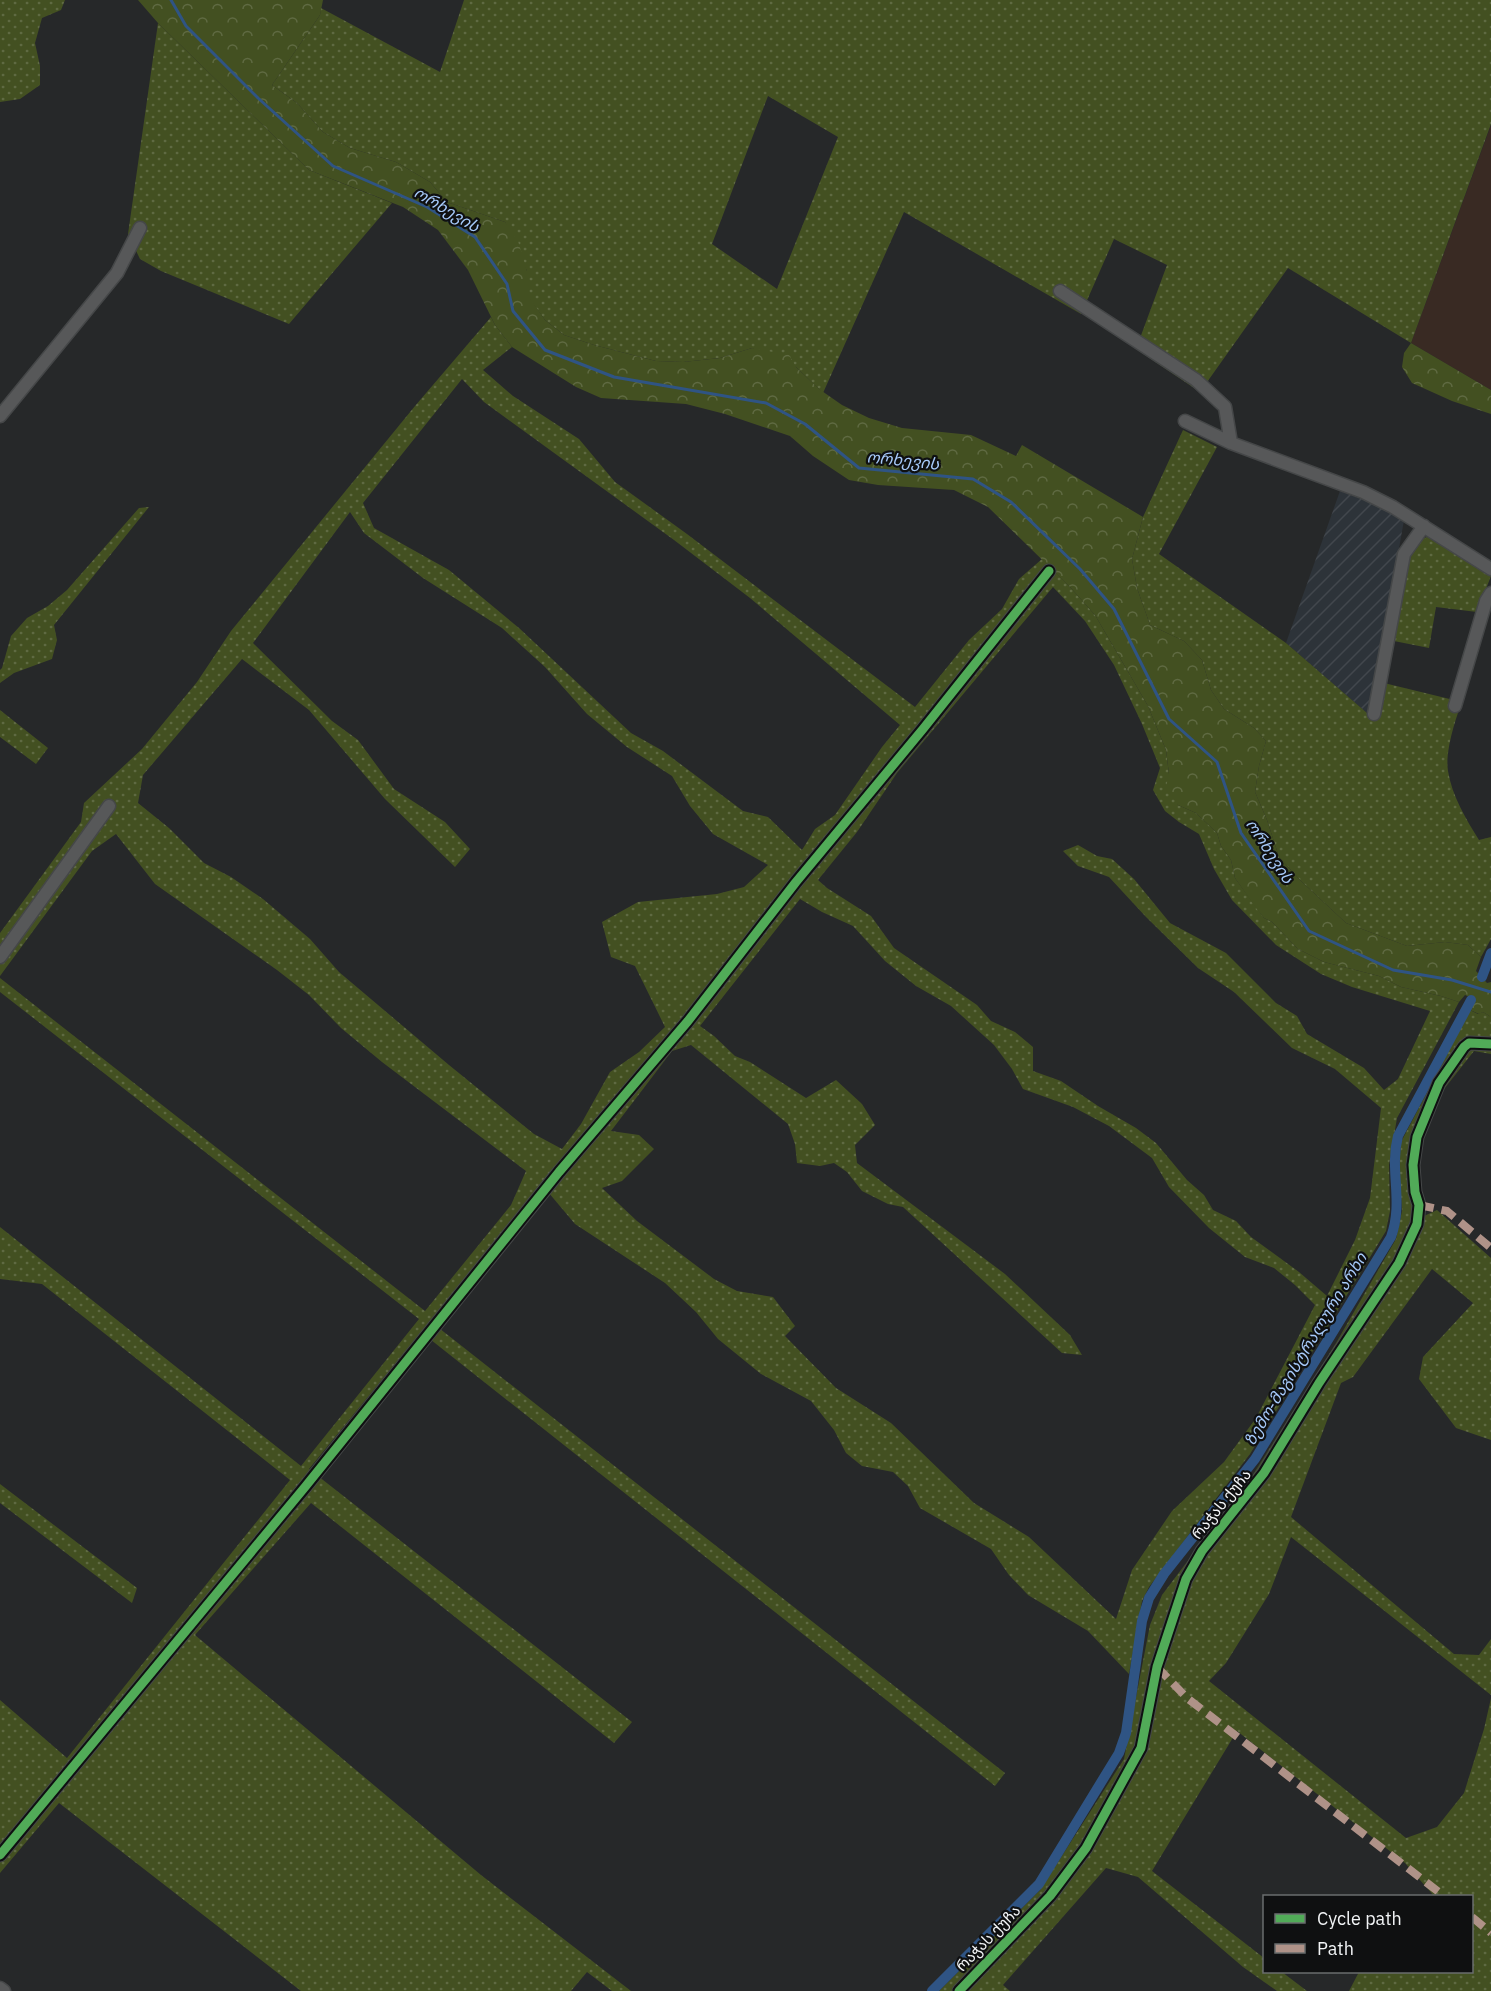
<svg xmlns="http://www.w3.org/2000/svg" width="1491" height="1991" font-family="'IBM Plex Sans','Noto Sans Georgian',sans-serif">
  <defs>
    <pattern id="industrial-furrows" width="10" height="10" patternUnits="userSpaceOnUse" patternTransform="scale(1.5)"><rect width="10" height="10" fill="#2d3339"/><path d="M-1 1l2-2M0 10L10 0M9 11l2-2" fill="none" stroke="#42474d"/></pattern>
    <pattern id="grass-dots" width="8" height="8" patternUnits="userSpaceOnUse" patternTransform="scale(1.5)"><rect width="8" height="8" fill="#435021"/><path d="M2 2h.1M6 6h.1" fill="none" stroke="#5f6a42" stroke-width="1.8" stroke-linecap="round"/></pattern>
    <pattern id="forest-crowns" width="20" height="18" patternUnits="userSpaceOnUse" patternTransform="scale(1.5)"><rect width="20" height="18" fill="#435021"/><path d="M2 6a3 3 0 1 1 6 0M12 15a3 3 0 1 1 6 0" fill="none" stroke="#5f6a42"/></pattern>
  </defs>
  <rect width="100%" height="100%" fill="#262829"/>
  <path fill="#392a23" d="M 1491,125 L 1491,390 L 1411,343 Z"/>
  <path fill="url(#industrial-furrows)" d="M 1340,491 L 1392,511 L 1404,520 L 1376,679 L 1368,714 L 1286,643 Z"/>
  <path fill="url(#grass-dots)" fill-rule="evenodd" d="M 0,0 L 65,0 L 61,10 L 42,18 L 35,43 L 40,66 L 40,85 L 20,99 L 0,102 Z
    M 464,0 L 1491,0 L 1491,124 L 1411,343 L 1288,268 L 1200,392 L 1136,349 L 1167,265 L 1114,239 L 1081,314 L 904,212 L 823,393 L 796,367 L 752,348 L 720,358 L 683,362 L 656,361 L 594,345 L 564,335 L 545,320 L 526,294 L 527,271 L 505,222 L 447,202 L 430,182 L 396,162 L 350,148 L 323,132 L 297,103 L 272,85 L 320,15 L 321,8 L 440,72 ZM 768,96 L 838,137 L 777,289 L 712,244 Z
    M 158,23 L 309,170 L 392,203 L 289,324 L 161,271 L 140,259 L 128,234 Z
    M 491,317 L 495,325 L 512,347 L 483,370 L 513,396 L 579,439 L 615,482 L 687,534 L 915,707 L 969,640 L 1002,609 L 1019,579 L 1042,559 L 1070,587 L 1095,615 L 1148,706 L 1166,750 L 1169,774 L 1178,805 L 1196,813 L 1217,833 L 1221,846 L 1231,860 L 1235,878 L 1264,918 L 1272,922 L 1298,949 L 1324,962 L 1379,976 L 1401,987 L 1441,996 L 1459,1002 L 1397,1118 L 1389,1165 L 1390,1211 L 1386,1231 L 1250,1454 L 1149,1587 L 1142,1601 L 1129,1674 L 1088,1631 L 1028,1595 L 1009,1575 L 991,1549 L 920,1508 L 908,1486 L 893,1472 L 862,1466 L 846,1453 L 834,1430 L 811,1401 L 761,1374 L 718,1339 L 696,1312 L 665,1283 L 575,1224 L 543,1186 L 430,1321 L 1005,1773 L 995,1786 L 421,1332 L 309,1469 L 632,1722 L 614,1743 L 311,1503 L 195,1635 L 481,1875 L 631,1991 L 612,1991 L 587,1972 L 571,1991 L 301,1991 L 59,1803 L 0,1873 L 0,1700 L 67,1758 L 290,1480 L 42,1284 L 0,1279 L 0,1227 L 301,1466 L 419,1319 L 0,992 L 0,978 L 425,1311 L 511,1205 L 526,1171 L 382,1062 L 341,1028 L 309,995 L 277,970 L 155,884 L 116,834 L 92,851 L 0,976 L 0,933 L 81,822 L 84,803 L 142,749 L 197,682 L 231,631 L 415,406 ZM 462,379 L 484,402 L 674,540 L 750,598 L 900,725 L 882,747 L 835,815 L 815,829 L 802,850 L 768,817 L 743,811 L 663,751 L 631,733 L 519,628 L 449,570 L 374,528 L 363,503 ZM 350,512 L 364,533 L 423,578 L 502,628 L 545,667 L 587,714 L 627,747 L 672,776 L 690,806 L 713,834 L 768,865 L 744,887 L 717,894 L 638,902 L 602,922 L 611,957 L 635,966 L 665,1027 L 639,1052 L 610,1072 L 581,1124 L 562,1149 L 534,1134 L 449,1065 L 339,972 L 310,939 L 263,899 L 231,877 L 204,863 L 169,828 L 138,803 L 143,775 L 242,659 L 309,710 L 385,799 L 455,867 L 470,849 L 445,822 L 394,789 L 358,740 L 332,721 L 253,643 ZM 1053,587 L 1085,621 L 1114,665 L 1142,724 L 1160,768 L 1153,790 L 1165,811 L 1179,822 L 1199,834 L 1214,869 L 1232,900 L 1276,945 L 1321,974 L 1352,987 L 1430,1011 L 1398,1079 L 1384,1090 L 1364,1068 L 1307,1034 L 1297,1016 L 1276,1003 L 1226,953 L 1170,923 L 1134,879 L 1112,859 L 1097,856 L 1078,845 L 1063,851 L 1078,866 L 1109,877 L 1146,917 L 1198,968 L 1234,992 L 1292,1048 L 1335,1069 L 1381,1108 L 1370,1198 L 1355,1240 L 1327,1296 L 1299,1272 L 1251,1237 L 1236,1221 L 1213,1210 L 1204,1195 L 1187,1180 L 1156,1143 L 1136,1128 L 1098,1106 L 1061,1081 L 1033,1071 L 1033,1047 L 1015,1032 L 991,1021 L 977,1005 L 894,948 L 871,916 L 827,888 L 818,880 L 857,832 L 897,773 ZM 800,899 L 822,912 L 853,926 L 885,961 L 916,986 L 951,1006 L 994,1045 L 1012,1069 L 1023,1089 L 1073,1107 L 1109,1126 L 1152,1158 L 1169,1187 L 1209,1228 L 1245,1257 L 1274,1268 L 1295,1285 L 1315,1305 L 1256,1418 L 1224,1462 L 1172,1511 L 1132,1570 L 1116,1619 L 1029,1537 L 974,1503 L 891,1423 L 836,1388 L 785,1336 L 795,1326 L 773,1297 L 737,1291 L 714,1279 L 637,1221 L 602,1188 L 622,1181 L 654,1149 L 639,1135 L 611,1131 L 672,1051 L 691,1045 L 788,1124 L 795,1144 L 797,1163 L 820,1166 L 834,1163 L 847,1172 L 862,1191 L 888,1204 L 903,1207 L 1062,1353 L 1082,1355 L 1070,1335 L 1005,1274 L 857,1163 L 855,1145 L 875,1125 L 862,1104 L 836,1080 L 806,1098 L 750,1062 L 735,1056 L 714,1036 L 700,1026 Z
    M 1183,430 L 1217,447 L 1159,554 L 1286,643 L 1367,713 L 1376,679 L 1384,683 L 1462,702 C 1455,720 1445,752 1448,771 C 1452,796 1466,819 1479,840 L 1491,837 L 1491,939 L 1481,957 L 1468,945 L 1445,942 L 1407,946 L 1346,923 L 1301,881 L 1279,857 L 1267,820 L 1255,792 L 1259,766 L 1266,741 L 1254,728 L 1224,709 L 1211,690 L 1202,660 L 1184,641 L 1150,625 L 1137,588 L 1132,559 L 1143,517 Z
    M 149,507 L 54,625 L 57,640 L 52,659 L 14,673 L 0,683 L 0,670 L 2,668 L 11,636 L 27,618 L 48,606 L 67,590 L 139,508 Z
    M 1427,537 L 1440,540 L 1491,576 L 1477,612 L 1436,607 L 1429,648 L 1394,641 L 1408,555 L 1418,541 Z
    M 0,710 L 48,748 L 36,764 L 0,737 Z
    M 1470,1010 L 1478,1014 L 1483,1012 L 1491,1017 L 1491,1054 L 1474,1051 L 1437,1098 L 1424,1129 L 1419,1173 L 1424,1216 L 1437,1210 L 1491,1258 L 1491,1440 L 1456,1428 L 1419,1379 L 1423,1357 L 1473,1303 L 1432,1269 L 1353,1377 L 1341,1383 L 1291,1517 L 1454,1654 L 1479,1655 L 1491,1639 L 1491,1695 L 1291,1537 L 1269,1594 L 1226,1663 L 1209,1681 L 1406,1838 L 1437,1827 L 1464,1793 L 1484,1729 L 1491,1698 L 1491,1991 L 1349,1991 L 1359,1972 L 1472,1972 L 1472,1896 L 1434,1896 L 1405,1863 L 1237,1731 L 1152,1871 L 1264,1958 L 1264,1972 L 1282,1972 L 1307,1991 L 1277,1991 L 1243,1967 L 1138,1877 L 1106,1868 L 1003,1985 L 1010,1991 L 939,1991 L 1040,1890 L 1124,1759 L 1150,1625 L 1162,1595 L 1254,1473 L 1336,1343 L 1396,1239 L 1402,1211 L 1399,1166 L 1401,1142 Z
    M 0,1484 L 137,1588 L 132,1603 L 0,1503 Z"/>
  <path fill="url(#forest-crowns)" d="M 138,0 L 323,0 L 320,15 L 272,85 L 297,103 L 323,132 L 350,148 L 396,162 L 430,182 L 447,202 L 505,222 L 518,241 L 527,271 L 527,294 L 545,320 L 564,335 L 594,345 L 656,361 L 683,362 L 720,358 L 752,348 L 789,355 L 796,367 L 819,389 L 842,405 L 869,418 L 902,428 L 971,435 L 1016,456 L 1022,445 L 1143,517 L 1132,559 L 1137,588 L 1150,625 L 1184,641 L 1202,660 L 1211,690 L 1224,709 L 1254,728 L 1266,741 L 1259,766 L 1255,792 L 1267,820 L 1279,857 L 1301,881 L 1346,923 L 1407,946 L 1445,942 L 1468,945 L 1481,957 L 1476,971 L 1487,983 L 1491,982 L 1491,1017 L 1483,1012 L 1479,1014 L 1470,1010 L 1474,999 L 1465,995 L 1459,1002 L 1441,996 L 1401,987 L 1379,976 L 1324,962 L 1298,949 L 1272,922 L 1264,918 L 1256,908 L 1235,878 L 1231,860 L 1221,846 L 1217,833 L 1196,813 L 1178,805 L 1166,787 L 1169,774 L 1166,750 L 1148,706 L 1095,615 L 1070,587 L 988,507 L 954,490 L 878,485 L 849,480 L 813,456 L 790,436 L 725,414 L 686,404 L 601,398 L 576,387 L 512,347 L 495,325 L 468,270 L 438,230 L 403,207 L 309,170 L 158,23 Z
    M 1411,343 L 1491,390 L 1491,414 L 1452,401 L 1412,383 L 1402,367 L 1404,353 Z"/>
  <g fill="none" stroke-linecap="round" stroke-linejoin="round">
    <path stroke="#2f5484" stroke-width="3" d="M 171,0 L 186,26 L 258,98 L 333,166 L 427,207 L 475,237 L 507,284 L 513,311 L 545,350 L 614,377 L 766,403 L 805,424 L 859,468 L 973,479 L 1011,502 L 1080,569 L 1114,609 L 1169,719 L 1217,762 L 1241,833 L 1309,931 L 1393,970 L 1452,980 L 1491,992"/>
    <path stroke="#2f5484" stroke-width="10" d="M 1482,977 L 1491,953
      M 932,1991 L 1039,1884 L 1119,1753 L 1126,1733 L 1142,1621 L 1149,1598 L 1164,1574 L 1255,1459 L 1391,1237 C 1404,1201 1389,1171 1398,1136 L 1471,1000"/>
    <defs>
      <path id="street" d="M 1060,291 L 1196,380 L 1225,407 L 1231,443
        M 0,416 L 117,273 L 140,228
        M 1185,421 L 1231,443 L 1363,492 L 1393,507 L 1491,569
        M 1455,706 L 1486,601 L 1491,593
        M 1374,714 L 1404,554 L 1424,526
        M 0,957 L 109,806
        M 0,1855 L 305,1487 L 559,1172 L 688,1021 L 796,882 L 923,729 L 1049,571
        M 0,1988 L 4,1991
        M 959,1991 L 1050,1896 L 1086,1848 L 1141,1748 L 1157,1667 L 1186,1579 L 1202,1551 L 1264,1473 L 1319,1383 L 1399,1263 L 1417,1224 L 1419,1205 L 1415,1192 L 1413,1165 L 1417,1137 L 1439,1083 L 1464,1047 L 1469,1043 L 1491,1044"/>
    </defs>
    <use href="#street" stroke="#454748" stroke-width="15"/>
    <use href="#street" stroke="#575859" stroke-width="12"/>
    <path stroke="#af9288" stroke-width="8" stroke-dasharray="15 8" stroke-linecap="butt" d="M 1419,1205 L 1447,1211 L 1491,1248
      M 1157,1667 L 1187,1698 L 1444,1896
      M 1472,1917 L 1491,1933"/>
    <defs>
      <path id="cycleway" d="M 0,1855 L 305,1487 L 559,1172 L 688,1021 L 796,882 L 923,729 L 1049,571
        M 959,1991 L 1050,1896 L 1086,1848 L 1141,1748 L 1157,1667 L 1186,1579 L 1202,1551 L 1264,1473 L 1319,1383 L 1399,1263 L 1417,1224 L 1419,1205 L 1415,1192 L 1413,1165 L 1417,1137 L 1439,1083 L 1464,1047 L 1469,1043 L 1491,1044"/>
    </defs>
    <use href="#cycleway" stroke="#0f1011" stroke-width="13"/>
    <use href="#cycleway" stroke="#51ab58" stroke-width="9"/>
  </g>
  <g text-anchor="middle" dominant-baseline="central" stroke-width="4.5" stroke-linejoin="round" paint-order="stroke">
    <g font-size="15" fill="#f3f5f7" stroke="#0f1011">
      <text transform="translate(1221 1504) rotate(-51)">რაჭას ქუჩა</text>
      <text transform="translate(988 1938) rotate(-46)">რაჭას ქუჩა</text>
    </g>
    <g font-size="16" font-style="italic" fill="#a6c9f9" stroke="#0f1011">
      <text transform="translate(447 209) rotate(31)">ორხევის</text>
      <text transform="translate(903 460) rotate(6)">ორხევის</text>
      <text transform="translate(1270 851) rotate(57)">ორხევის</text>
      <text transform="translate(1305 1349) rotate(-59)">ზემო-მაგისტრალური არხი</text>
    </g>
  </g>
  <rect x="1263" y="1895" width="210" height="78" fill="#0f1011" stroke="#6a6c6d" stroke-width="1.5"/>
  <rect x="1275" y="1914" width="30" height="9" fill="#51ab58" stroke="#6a6c6d" stroke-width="1.5"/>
  <text x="1317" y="1925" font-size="18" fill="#f3f5f7">Cycle path</text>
  <rect x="1275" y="1944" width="30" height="9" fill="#af9288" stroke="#6a6c6d" stroke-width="1.5"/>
  <text x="1317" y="1955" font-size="18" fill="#f3f5f7">Path</text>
</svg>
